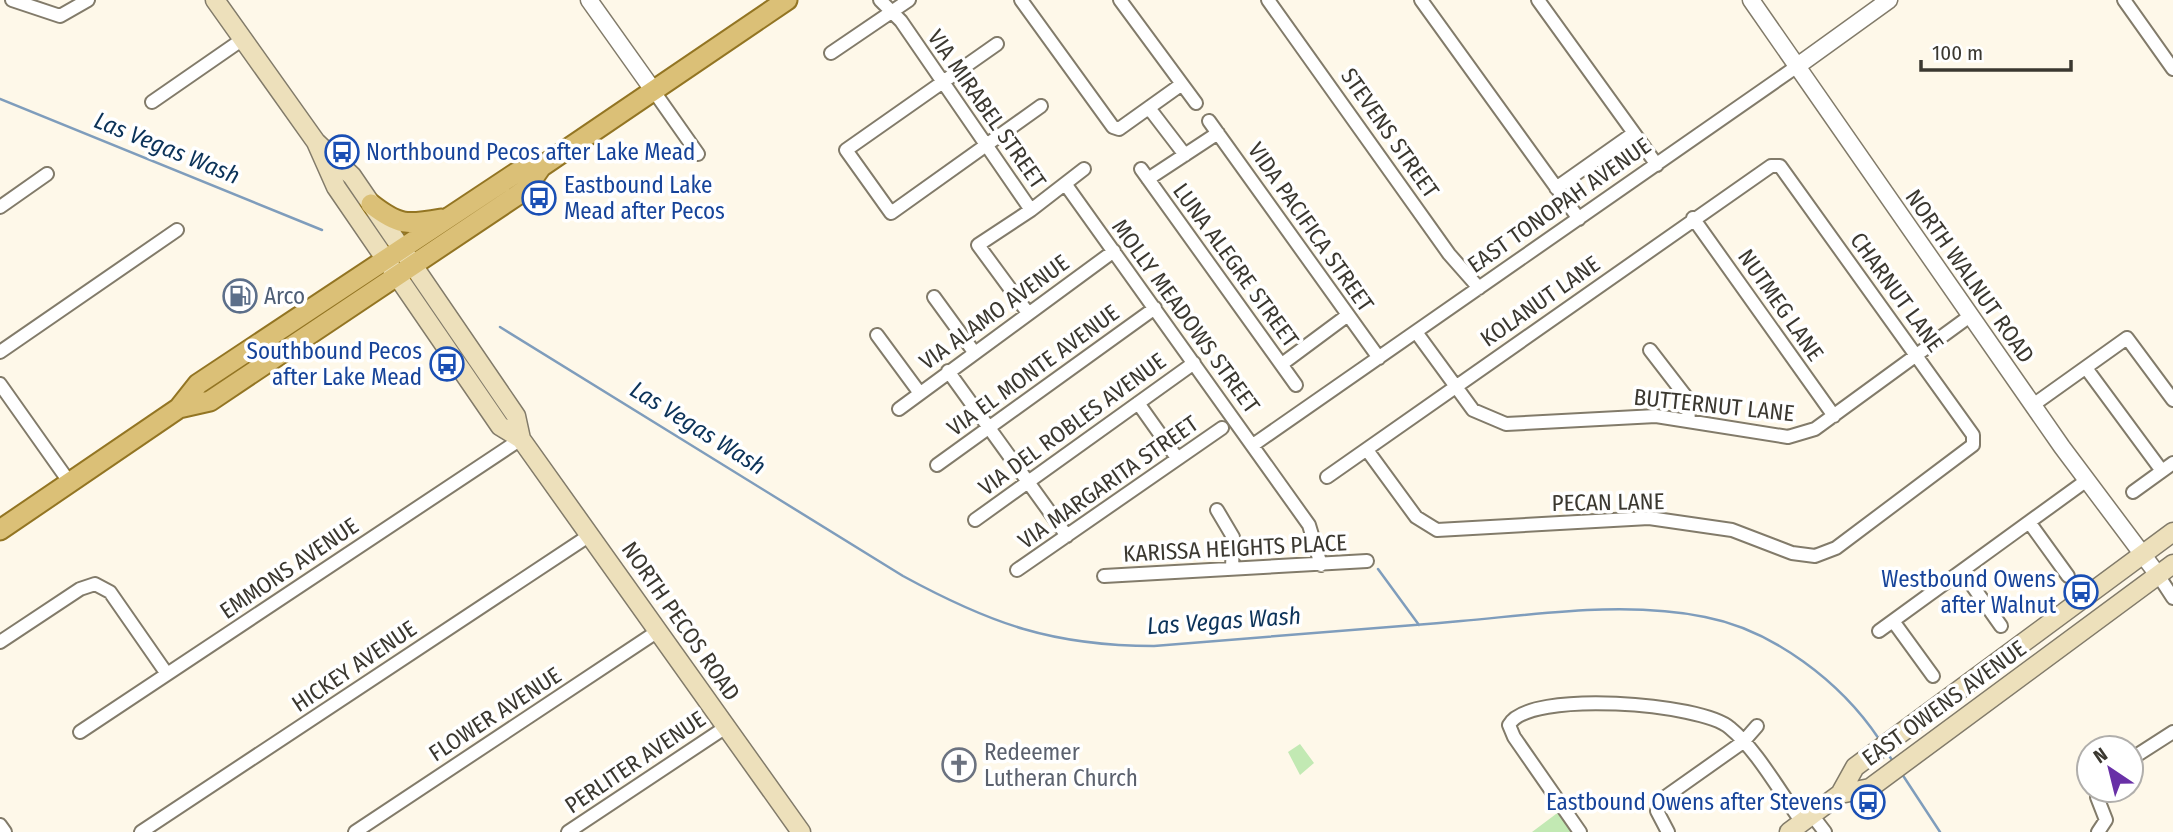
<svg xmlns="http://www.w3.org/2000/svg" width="2173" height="832" font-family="'Fira Sans Condensed',sans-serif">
  <rect width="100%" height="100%" fill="#fef8e9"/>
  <path fill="#c2e9b3" d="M 1300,744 L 1314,763 L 1300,775 L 1288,752 Z
    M 1560,811 L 1574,832 L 1532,832 Z"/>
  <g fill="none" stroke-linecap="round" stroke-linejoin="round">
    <path stroke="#7f9dbc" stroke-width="2.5" d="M 0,99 L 322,230
      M 500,327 L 903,576 C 991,624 1053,646 1154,646 C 1257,638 1359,630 1461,621 C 1540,614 1626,601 1705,617 C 1773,630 1841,682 1879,739
      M 1378,569 L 1419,625
      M 1886,751 L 1894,763
      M 1902,774 L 1940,832"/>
    <defs>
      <path id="minor" d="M 12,0 L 60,16 L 88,0
        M 880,0 L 901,21 L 1031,210
        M 1021,0 L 1113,127 L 1119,129 L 1182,84
        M 1120,0 L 1196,103
        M 1268,0 L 1449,254 L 1479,288
        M 1421,0 L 1579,219
        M 1538,0 L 1657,165
        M 2124,0 L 2173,69
        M 997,44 L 846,150 L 891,213 L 1041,106
        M 831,53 L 909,0
        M 653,90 L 698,154
        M 152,102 L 243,39
        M 1149,108 L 1185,155
        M 1209,121 L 1379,358
        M 1141,169 L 1296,385
        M 1148,179 L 1218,133
        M 1066,185 L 1309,525 L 1321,565
        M 1556,188 L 1634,133
        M 0,207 L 47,174
        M 1693,218 L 1834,416
        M 934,297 L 974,352
        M 1028,313 L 978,245 L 1031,210 L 1084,169
        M 1416,332 L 1473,410 L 1506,424 L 1656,416 L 1788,437 L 1815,429 L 1970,316
        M 877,335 L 919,392
        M 1650,350 L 1687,398 L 1689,420
        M 0,352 L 177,230
        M 1282,364 L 1348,315
        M 2086,368 L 2162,471
        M 948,371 L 1067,536
        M 0,384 L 70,483
        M 1138,403 L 1177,458
        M 2033,405 L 2127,338 L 2173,400
        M 899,409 L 1114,251
        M 1253,445 L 1796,67
        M 937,465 L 1155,308
        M 1327,477 L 1771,166 L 1780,166 L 1973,435 L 1973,445 L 1836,548 L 1815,556 L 1792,553 L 1732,530 L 1649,518 L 1437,530 L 1416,517 L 1367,450
        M 2133,492 L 2173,463
        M 1217,510 L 1233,537 L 1232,569
        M 975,520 L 1194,363
        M 2029,522 L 2068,576
        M 1017,570 L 1222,428
        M 1962,571 L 2001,626
        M 2158,575 L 2173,598
        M 1104,576 L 1367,561
        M 1893,621 L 1933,676
        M 1879,631 L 2087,480
        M 0,642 L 80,589 L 95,584 L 110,592 L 167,674
        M 80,732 L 521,439
        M 2131,759 L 2173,732
        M 1812,815 L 1825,832
        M 0,825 L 5,832
        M 141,832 L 590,535
        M 355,832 L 658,631
        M 568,832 L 726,727
        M 1580,832 L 1514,737 L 1509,725 C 1528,689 1702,703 1730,728 C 1757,750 1781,794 1802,822
        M 1668,832 L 1657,811 L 1661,800 L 1743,742 L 1757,726
        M 2098,832 L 2106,820 L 2097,797 L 2098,790"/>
      <path id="tertiary" d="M 589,0 L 653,90
        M 1751,0 L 2062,447 L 2158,575
        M 1796,67 L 1889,0"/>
      <path id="secondary" d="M 215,0 L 316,142 L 352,176 L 516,416 L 521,439
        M 316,142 L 336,187 L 500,426 L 521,439 L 801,832
        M 1840,794 L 1870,788 L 2173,564
        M 1789,832 L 1840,794 L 1855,767 L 2173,532"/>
      <path id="primary" d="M 371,204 C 399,226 407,225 441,219
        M 179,408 L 210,401 L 525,190 L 541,167
        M 0,530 L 179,408 L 198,384 L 516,173 L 541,167 L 787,0"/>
    </defs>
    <use href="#minor" stroke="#827b6a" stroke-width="16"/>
    <use href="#tertiary" stroke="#827b6a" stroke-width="19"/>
    <use href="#secondary" stroke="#827b6a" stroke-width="21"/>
    <use href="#primary" stroke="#937523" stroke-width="23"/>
    <use href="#minor" stroke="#fff" stroke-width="12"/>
    <use href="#tertiary" stroke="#fff" stroke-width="16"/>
    <use href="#secondary" stroke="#ede0bb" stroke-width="18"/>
    <use href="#primary" stroke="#dbc077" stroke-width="19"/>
  </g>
  <defs>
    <symbol id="bus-ring" viewBox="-11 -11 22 22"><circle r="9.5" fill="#fff" stroke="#1a4fb4" stroke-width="1.5"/><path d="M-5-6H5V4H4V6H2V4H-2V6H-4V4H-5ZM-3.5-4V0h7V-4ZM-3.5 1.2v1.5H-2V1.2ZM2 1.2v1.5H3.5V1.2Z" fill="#1a4fb4"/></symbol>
    <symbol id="fuel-ring" viewBox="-11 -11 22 22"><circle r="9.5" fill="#fff" stroke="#5c6f8a" stroke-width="1.5"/><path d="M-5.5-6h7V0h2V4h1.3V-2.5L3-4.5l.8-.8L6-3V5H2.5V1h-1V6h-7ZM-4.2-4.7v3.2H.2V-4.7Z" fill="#5c6f8a"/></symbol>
    <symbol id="church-ring" viewBox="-11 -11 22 22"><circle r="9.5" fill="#fff" stroke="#6b7280" stroke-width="1.5"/><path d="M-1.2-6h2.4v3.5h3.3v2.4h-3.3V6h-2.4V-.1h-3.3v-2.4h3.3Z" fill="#6b7280"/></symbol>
  </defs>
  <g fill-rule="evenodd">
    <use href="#bus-ring" x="323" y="133" width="38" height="38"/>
    <use href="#bus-ring" x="520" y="179" width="38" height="38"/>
    <use href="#fuel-ring" x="221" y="277" width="38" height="38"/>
    <use href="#bus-ring" x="428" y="345" width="38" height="38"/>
    <use href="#bus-ring" x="2062" y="573" width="38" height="38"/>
    <use href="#church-ring" x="940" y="746" width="38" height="38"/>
    <use href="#bus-ring" x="1849" y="783" width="38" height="38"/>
  </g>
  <g text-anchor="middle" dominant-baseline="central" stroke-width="7" stroke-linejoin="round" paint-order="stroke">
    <g font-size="23" fill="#3b3830" stroke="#fff">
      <text transform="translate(987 109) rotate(55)">VIA MIRABEL STREET</text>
      <text transform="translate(1390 133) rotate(55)">STEVENS STREET</text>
      <text transform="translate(1559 205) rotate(-35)">EAST TONOPAH AVENUE</text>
      <text transform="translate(1311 227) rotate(55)">VIDA PACIFICA STREET</text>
      <text transform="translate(1236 265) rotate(54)">LUNA ALEGRE STREET</text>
      <text transform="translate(1970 276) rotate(55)">NORTH WALNUT ROAD</text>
      <text transform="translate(1897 292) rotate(54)">CHARNUT LANE</text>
      <text transform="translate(1540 301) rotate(-35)">KOLANUT LANE</text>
      <text transform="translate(1781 305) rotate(55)">NUTMEG LANE</text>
      <text transform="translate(994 312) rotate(-36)">VIA ALAMO AVENUE</text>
      <text transform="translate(1186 316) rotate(54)">MOLLY MEADOWS STREET</text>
      <text transform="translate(1033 370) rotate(-36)">VIA EL MONTE AVENUE</text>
      <text transform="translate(1714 405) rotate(6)">BUTTERNUT LANE</text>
      <text transform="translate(1072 424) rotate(-36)">VIA DEL ROBLES AVENUE</text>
      <text transform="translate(1108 482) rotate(-35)">VIA MARGARITA STREET</text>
      <text transform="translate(1608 502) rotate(-1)">PECAN LANE</text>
      <text transform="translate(1235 548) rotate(-3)">KARISSA HEIGHTS PLACE</text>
      <text transform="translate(289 568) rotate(-34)">EMMONS AVENUE</text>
      <text transform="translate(681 621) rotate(55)">NORTH PECOS ROAD</text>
      <text transform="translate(354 666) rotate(-34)">HICKEY AVENUE</text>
      <text transform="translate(1944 703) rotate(-36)">EAST OWENS AVENUE</text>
      <text transform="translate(495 714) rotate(-33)">FLOWER AVENUE</text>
      <text transform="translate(635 762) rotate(-34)">PERLITER AVENUE</text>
    </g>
    <g font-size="23" fill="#164399" stroke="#fff" text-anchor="end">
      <text x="366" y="152" text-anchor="start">Northbound Pecos after Lake Mead</text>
      <text x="564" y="185" text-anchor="start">Eastbound Lake<tspan x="564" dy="26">Mead after Pecos</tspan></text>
      <text x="422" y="351">Southbound Pecos<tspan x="422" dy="26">after Lake Mead</tspan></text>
      <text x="2056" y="579">Westbound Owens<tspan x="2056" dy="26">after Walnut</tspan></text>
      <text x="1843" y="802">Eastbound Owens after Stevens</text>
    </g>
    <g font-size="23" fill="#4e5e75" stroke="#fff" text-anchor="start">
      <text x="264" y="296">Arco</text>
    </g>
    <g font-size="23" fill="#5b616d" stroke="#fff" text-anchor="start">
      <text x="984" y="752">Redeemer<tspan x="984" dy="26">Lutheran Church</tspan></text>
    </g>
    <g font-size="24" font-style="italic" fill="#0c3359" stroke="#fff">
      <text transform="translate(167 148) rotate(22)">Las Vegas Wash</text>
      <text transform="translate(698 428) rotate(32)">Las Vegas Wash</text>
      <text transform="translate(1224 621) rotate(-4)">Las Vegas Wash</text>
    </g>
  </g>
  <g transform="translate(2110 769) rotate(325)"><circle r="33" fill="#ffffff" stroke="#b1afac" stroke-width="2"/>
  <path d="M0-5L12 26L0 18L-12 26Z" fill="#6930a7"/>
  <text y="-10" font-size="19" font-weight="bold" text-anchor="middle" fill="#3b3830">N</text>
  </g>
  <path d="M1921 60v10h150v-10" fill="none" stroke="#3b3830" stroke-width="3.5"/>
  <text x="1932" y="60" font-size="21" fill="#3b3830" stroke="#ffffff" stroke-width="5" paint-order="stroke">100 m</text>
</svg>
